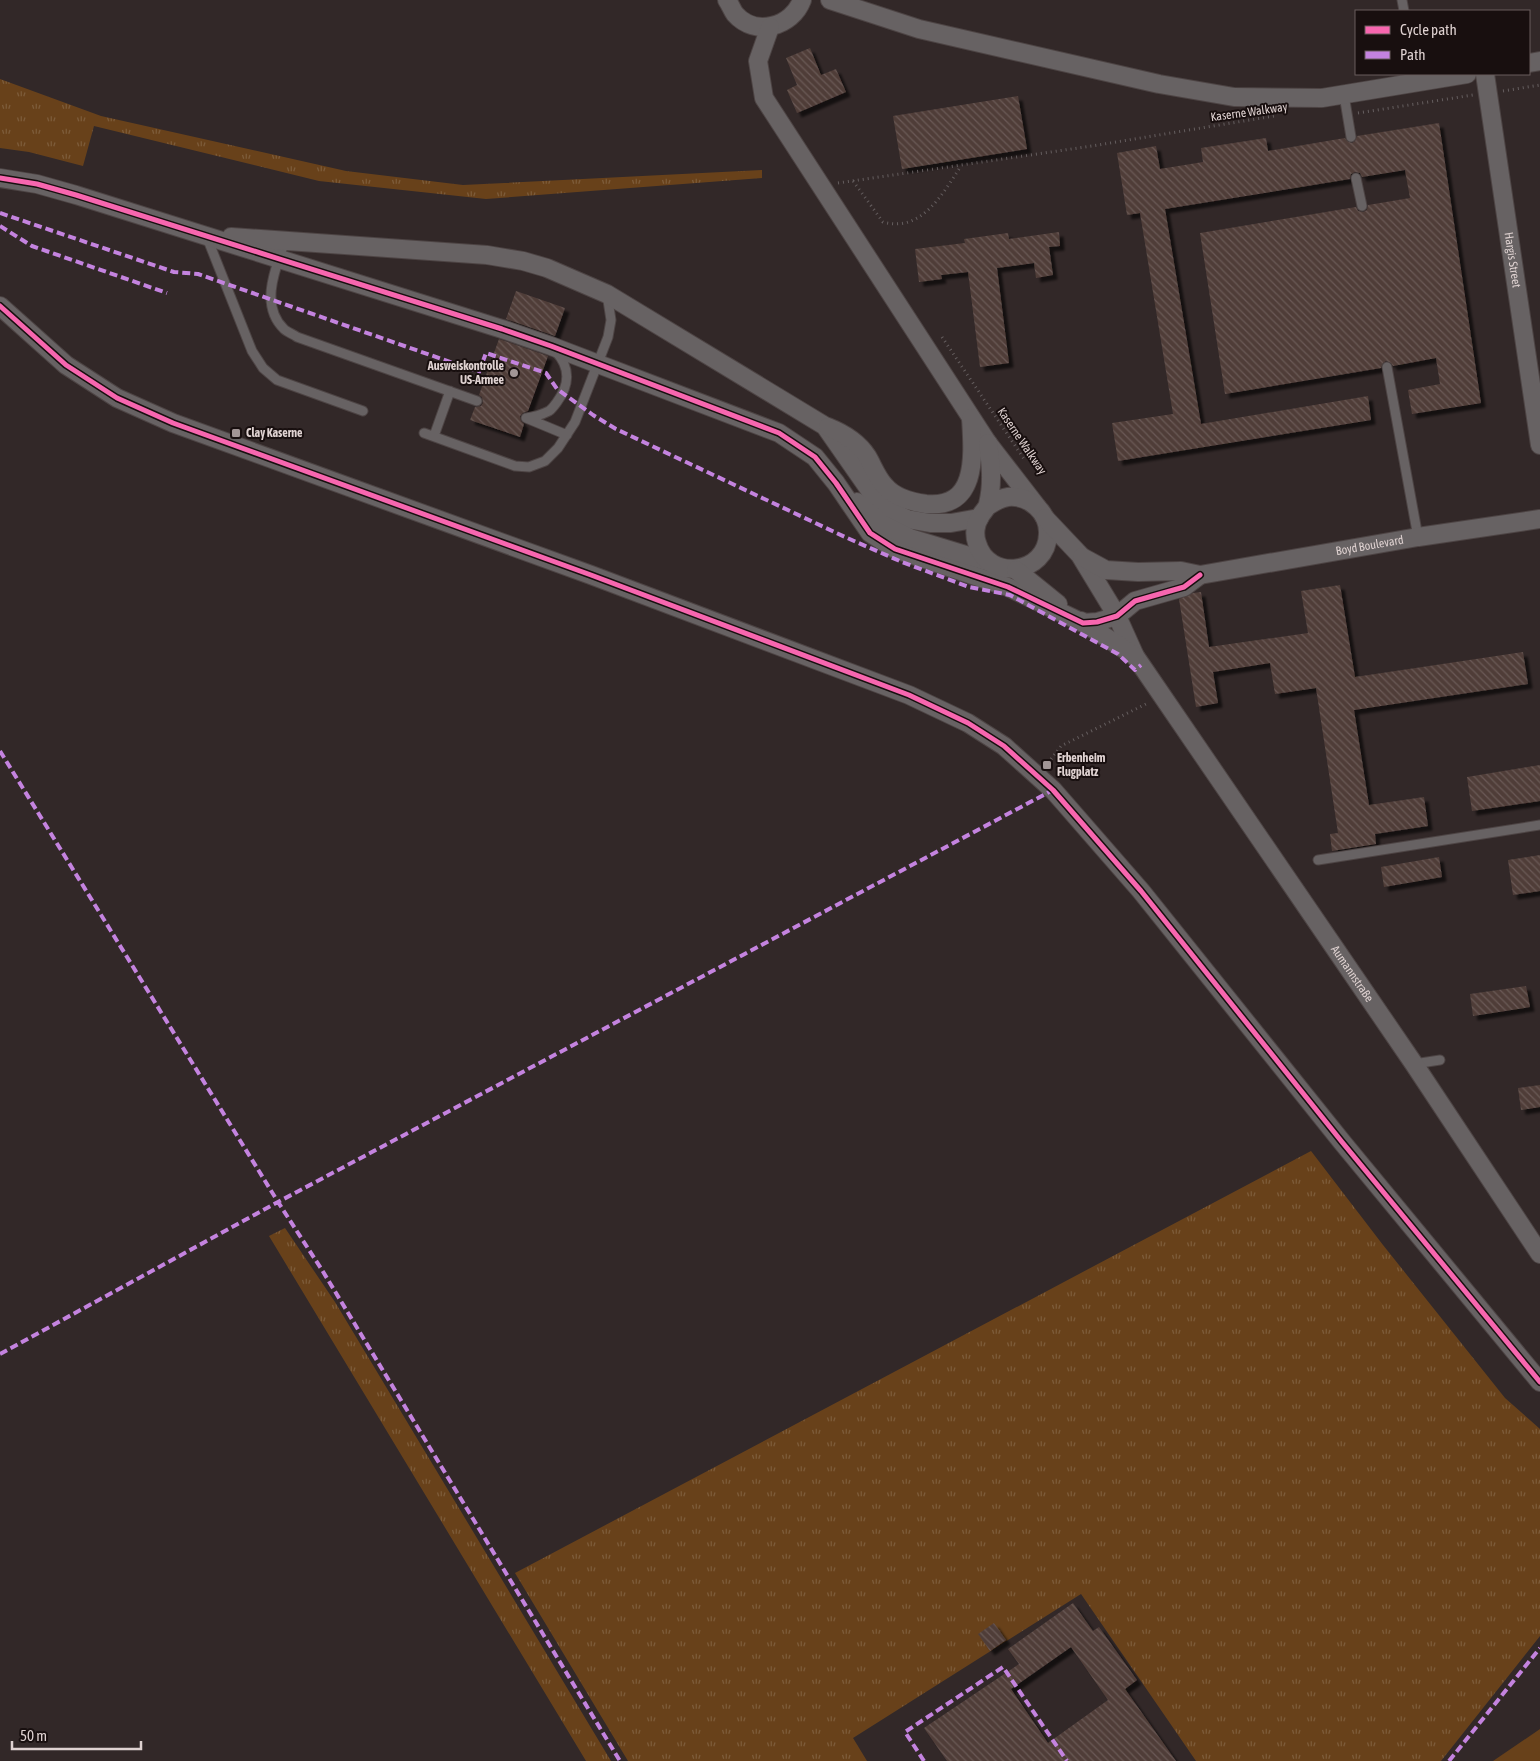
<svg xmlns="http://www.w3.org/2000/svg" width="1540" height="1761" font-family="'Asap Condensed',sans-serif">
  <defs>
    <pattern id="grass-tufts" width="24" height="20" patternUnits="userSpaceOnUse" patternTransform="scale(1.25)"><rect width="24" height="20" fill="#68411a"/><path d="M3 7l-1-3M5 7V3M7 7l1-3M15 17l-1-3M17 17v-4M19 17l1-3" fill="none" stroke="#7d5c3a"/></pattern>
    <pattern id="building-back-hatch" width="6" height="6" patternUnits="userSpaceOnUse" patternTransform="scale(1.25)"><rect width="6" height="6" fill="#503e39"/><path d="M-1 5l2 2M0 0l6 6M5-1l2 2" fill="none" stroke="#695955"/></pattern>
    <filter id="shadow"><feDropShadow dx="4.5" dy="4.5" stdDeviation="1" flood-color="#0009"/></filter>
  </defs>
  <rect width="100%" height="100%" fill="#322828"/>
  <path fill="url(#grass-tufts)" d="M 0,79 L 101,116 L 346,171 L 463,185 L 762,170 L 762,178 L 486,199 L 319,181 L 94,126 L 83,166 L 29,152 L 0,148 Z
    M 1311,1151 L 1383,1245 L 1505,1398 L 1540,1429 L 1540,1636 L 1441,1761 L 1196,1761 L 1081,1594 L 853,1738 L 867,1761 L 628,1761 L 515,1573 Z
    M 285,1228 L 335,1302 L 611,1761 L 586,1761 L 269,1236 Z"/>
  <path fill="#68411a" d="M 1540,1729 L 1540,1761 L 1493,1761 Z"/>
  <path fill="url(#building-back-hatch)" fill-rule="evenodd" filter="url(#shadow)" d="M 810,48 L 821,75 L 836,69 L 846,92 L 797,113 L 787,90 L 797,85 L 786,58 Z
    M 1018,96 L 1027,149 L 902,169 L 893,116 Z
    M 1439,123 L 1481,403 L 1412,414 L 1408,390 L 1440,384 L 1436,358 L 1393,366 L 1391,363 L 1386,361 L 1383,363 L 1381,368 L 1225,394 L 1200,233 L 1356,207 L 1358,211 L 1363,212 L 1367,210 L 1368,205 L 1410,198 L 1405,170 L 1362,177 L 1360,173 L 1355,172 L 1351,174 L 1350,179 L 1165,209 L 1201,424 L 1368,396 L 1371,420 L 1118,461 L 1112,423 L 1173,414 L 1140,213 L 1127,215 L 1117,153 L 1156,146 L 1160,169 L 1203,162 L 1201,148 L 1266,138 L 1268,151 L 1345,138 L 1347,141 L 1352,143 L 1355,141 L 1357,136 Z
    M 1059,232 L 1060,246 L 1049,247 L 1053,275 L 1036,278 L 1034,263 L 997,268 L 1009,363 L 980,367 L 968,272 L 941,275 L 942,279 L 919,282 L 915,249 L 965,243 L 964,239 L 1008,233 L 1009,239 Z
    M 516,291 L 565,308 L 555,336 L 506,319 Z
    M 499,339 L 548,356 L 528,411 L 523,413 L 520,416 L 521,421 L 524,424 L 520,437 L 470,420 L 475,407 L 481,406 L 483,403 L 482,397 L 479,395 Z
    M 1340,585 L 1355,677 L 1523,652 L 1528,684 L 1354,710 L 1369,805 L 1424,797 L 1428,826 L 1375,834 L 1376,844 L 1332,851 L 1330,834 L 1338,833 L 1316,688 L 1275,694 L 1270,663 L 1213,672 L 1218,703 L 1196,707 L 1179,599 L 1193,593 L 1201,592 L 1209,647 L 1308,633 L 1301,591 Z
    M 1540,765 L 1540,801 L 1472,811 L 1467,777 Z
    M 1540,855 L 1540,891 L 1513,895 L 1508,860 Z
    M 1439,857 L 1442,877 L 1384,887 L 1381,867 Z
    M 1526,986 L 1530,1007 L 1473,1016 L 1470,994 Z
    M 1540,1085 L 1540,1107 L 1521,1110 L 1518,1088 Z
    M 1073,1603 L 1093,1631 L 1099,1627 L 1137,1680 L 1125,1689 L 1176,1761 L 947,1761 L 924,1728 L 1019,1664 L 1008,1649 ZM 1071,1647 L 1108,1700 L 1048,1743 L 1011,1689 Z
    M 994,1623 L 1006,1640 L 990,1651 L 978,1634 Z"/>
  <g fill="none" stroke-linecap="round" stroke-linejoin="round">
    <defs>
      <path id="service" d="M 1402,0 L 1404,11
        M 1344,95 L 1351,137
        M 1356,178 L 1362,206
        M 206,235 L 252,351 L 263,368 L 277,380 L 363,411
        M 285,241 C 276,267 259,305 284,329 C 287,332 293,334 297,337 L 477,401
        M 1387,367 L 1418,537
        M 526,418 C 534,417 541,415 549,411 C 552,409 554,406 557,402 C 569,386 571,368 556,352
        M 526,418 L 567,435
        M 424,433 L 515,466 L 529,467 L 545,461 L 558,448 L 575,422 L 608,337 L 611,320 L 607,294
        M 434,436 L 450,391
        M 1318,860 L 1540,825
        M 1414,1064 L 1440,1060"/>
      <g id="minor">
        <path d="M 727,0 C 730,4 732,10 735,14 C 755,37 792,27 802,0"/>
        <path d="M 830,0 L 919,29 L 1159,84 L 1234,97 L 1322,98 L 1467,74"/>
        <path d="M 770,27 L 758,61 L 764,98 L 987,442 L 1038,508"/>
        <path d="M 1529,63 L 1540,61"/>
        <path id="s1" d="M 1485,74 L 1540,445"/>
        <path d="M 0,178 L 37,184 L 76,195 L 502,329 L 551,346 L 779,433 L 815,457 L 836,483 L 870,533 L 895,549 L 1008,587 L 1083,623 L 1097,622 L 1117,616 L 1135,601 L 1184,587 L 1200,575"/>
        <path d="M 231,237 L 487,255 L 523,261 L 547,268 L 607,294 L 825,426 L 878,502 L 890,511 L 907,519 L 930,523 L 951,523 L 979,518"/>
        <path d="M 0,306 L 66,365 L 117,398 L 173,423 L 591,575 L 909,695 L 968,723 L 1004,746 L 1053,790 L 1141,891 L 1342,1142 L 1540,1382"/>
        <path d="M 828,427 C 843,433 858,442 867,456 C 873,466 877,478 885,486 C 894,497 912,502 926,504 C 979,509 973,453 971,418"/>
        <path d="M 857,502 L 882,524 L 910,538 L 989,562"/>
        <path d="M 988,506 C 994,502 1000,498 1008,497 C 1030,495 1049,513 1048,534 C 1047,575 988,582 977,543 C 974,535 975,524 980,517 C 982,512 987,509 988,504 C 993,484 991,464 988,443"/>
        <path id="s2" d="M 1045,518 L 1080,555 L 1117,616 L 1135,656 L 1414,1064 L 1540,1254"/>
        <path id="s3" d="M 1082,557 L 1106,570 L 1138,572 L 1181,571 L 1200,575 L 1418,537 L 1540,519"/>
        <path d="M 1016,570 L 1058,604"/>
        <path d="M 1081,621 L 1135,656"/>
      </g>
    </defs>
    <use href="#service" stroke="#4d4444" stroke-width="11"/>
    <use href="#minor" stroke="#4d4444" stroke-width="20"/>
    <path stroke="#655e5f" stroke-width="3" stroke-dasharray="1 4" stroke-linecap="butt" d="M 1503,91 L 1540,85
      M 1358,113 L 1473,95
      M 853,181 L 883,222 C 922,233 943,193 961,166
      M 838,183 L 1092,146 L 1274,116
      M 942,337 L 1024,459
      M 1048,763 L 1061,746 L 1148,703"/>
    <use href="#service" stroke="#676263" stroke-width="9"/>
    <use href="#minor" stroke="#676263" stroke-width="18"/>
    <path stroke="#c483df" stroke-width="4" stroke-dasharray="8 4" stroke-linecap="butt" d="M 0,213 L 174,272 L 198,274 L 479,372 L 486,353 L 546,373 L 557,389 L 593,415 L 616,429 L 845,537 L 902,562 L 969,587 L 1010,595 L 1118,654 L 1135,670 L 1141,665
      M 0,226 L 32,246 L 167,293
      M 0,751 L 278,1202 L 322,1270 L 620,1761
      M 0,1354 L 278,1202 L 1053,790
      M 924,1761 L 905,1732 L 1003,1667 L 1067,1761
      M 1449,1761 L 1540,1648"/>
    <defs>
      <path id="cycleway" d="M 0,178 L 37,184 L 76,195 L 502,329 L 551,346 L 779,433 L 815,457 L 836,483 L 870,533 L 895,549 L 1008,587 L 1083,623 L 1097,622 L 1117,616 L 1135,601 L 1184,587 L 1200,575
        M 0,306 L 66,365 L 117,398 L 173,423 L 591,575 L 909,695 L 968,723 L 1004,746 L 1053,790 L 1141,891 L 1342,1142 L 1540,1382"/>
    </defs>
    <use href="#cycleway" stroke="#180f0f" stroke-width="8"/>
    <use href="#cycleway" stroke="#f766af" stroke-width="5"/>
  </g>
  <g fill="#a29696" stroke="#180f0f" stroke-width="2">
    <circle cx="514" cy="373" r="5"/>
    <rect x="231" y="428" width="10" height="10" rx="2.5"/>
    <rect x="1042" y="760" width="10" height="10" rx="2.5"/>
  </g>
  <g text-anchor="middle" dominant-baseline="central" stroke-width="4" stroke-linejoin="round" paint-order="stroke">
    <g font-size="12" fill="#dfd2d1" stroke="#180f0f">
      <text transform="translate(1249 112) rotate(-8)">Kaserne Walkway</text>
      <text stroke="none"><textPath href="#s1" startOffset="188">Hargis Street</textPath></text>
      <text transform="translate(1022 441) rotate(56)">Kaserne Walkway</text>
      <text stroke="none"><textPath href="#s3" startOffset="294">Boyd Boulevard</textPath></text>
      <text stroke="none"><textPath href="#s2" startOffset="551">Aumannstraße</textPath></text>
    </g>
    <g font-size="12" font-weight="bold" fill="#dfd2d1" stroke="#180f0f" text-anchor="start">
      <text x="504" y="366" text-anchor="end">Ausweiskontrolle<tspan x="504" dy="14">US-Armee</tspan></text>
      <text x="246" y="433">Clay Kaserne</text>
      <text x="1057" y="758">Erbenheim<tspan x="1057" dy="14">Flugplatz</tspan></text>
    </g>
  </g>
  <rect x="1355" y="10" width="175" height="65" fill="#180f0f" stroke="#685d5d"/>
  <rect x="1365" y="26" width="25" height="8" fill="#f766af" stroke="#685d5d"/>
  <text x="1400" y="35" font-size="15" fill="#dfd2d1">Cycle path</text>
  <rect x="1365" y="51" width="25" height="8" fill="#c483df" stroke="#685d5d"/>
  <text x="1400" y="60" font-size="15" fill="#dfd2d1">Path</text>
  <path d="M12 1741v8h129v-8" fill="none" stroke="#dfd2d1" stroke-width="2.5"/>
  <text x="20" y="1741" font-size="15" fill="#dfd2d1" stroke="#180f0f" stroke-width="4" paint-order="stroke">50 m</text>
</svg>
